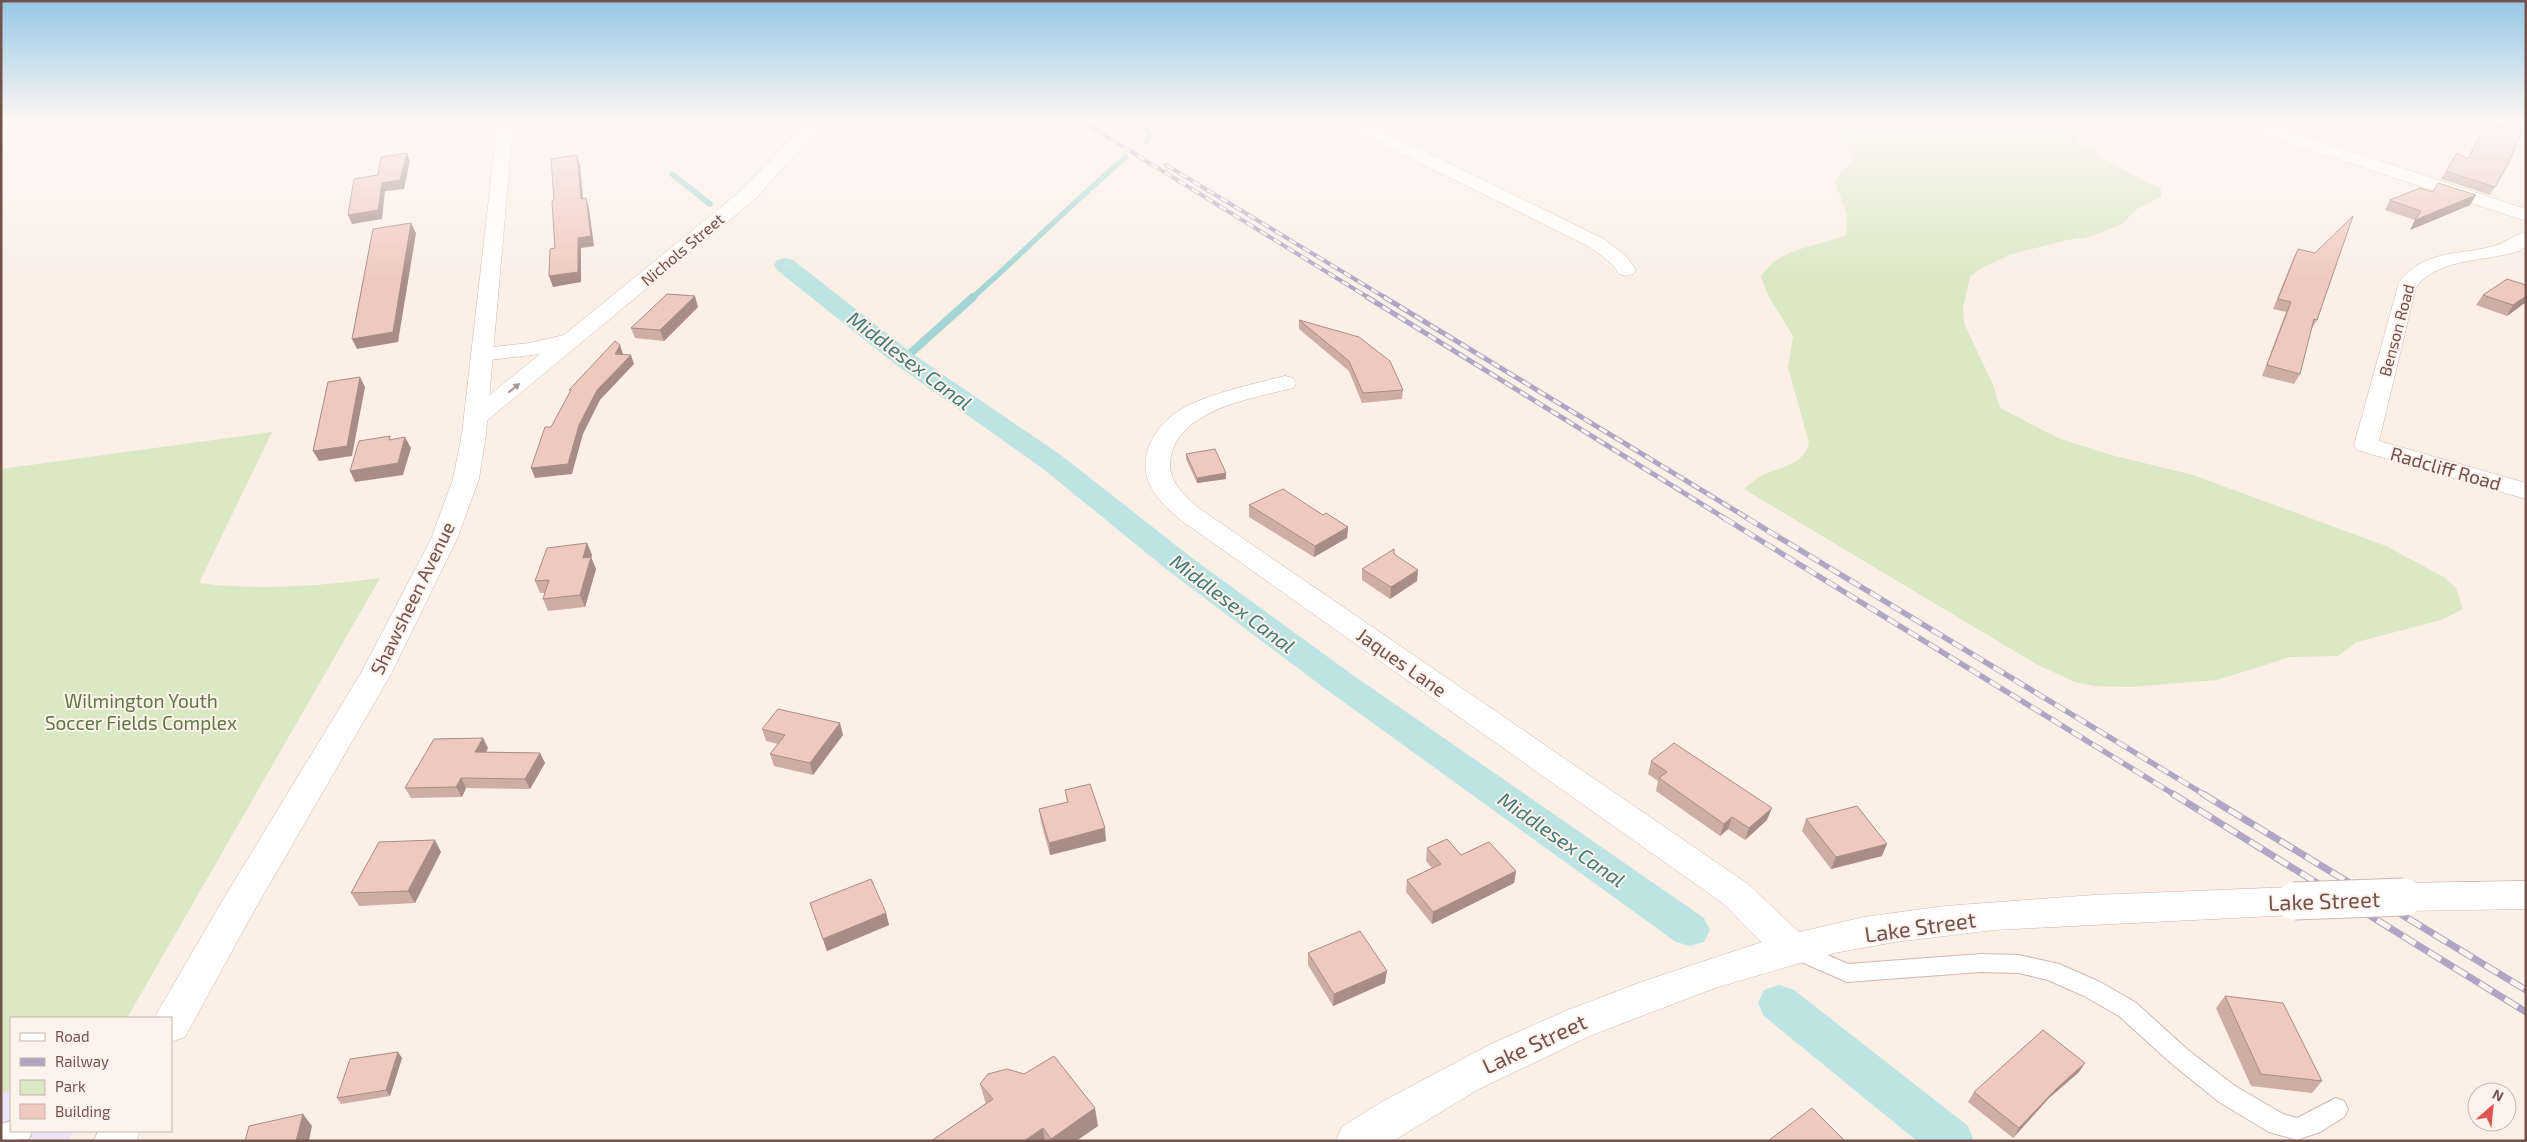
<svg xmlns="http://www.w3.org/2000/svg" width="2527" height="1142" font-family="'Exo 2',sans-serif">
  <rect width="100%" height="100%" fill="#fbefe6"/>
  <path fill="#ece3f8" d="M 11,1090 L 11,1131 L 73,1131 L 69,1141 L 1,1141 L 1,1093 Z"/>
  <path fill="#dae8c5" d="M 1814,122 L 2072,122 L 2071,131 L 2076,141 L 2120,168 L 2161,189 L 2161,197 L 2137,209 L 2122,224 L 2089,237 L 2067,240 L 2012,254 L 1981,268 L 1970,277 L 1963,308 L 1964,323 L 1993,385 L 2000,408 L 2058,438 L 2111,455 L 2193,475 L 2386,546 L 2442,576 L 2456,588 L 2463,609 L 2441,620 L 2357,642 L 2338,656 L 2290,657 L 2217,680 L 2130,687 L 2094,686 L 2075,682 L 2036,664 L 1744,489 C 1750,484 1756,478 1763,475 C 1781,467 1803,465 1809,443 L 1788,367 L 1793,336 L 1768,295 L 1761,277 C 1775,249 1819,246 1846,235 L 1847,215 L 1835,182 L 1839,175 L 1857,157 L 1837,137 Z
    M 272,432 L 199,583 C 259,591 320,586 380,578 L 127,1018 L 11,1018 L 11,1090 L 1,1093 L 1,469 Z"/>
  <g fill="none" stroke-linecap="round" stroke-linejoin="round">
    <path stroke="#a2d5d3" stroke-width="5.5" d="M 1140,122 L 1150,133 L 1146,141
      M 672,174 L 710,204
      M 972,298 C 1024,252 1073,202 1126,157"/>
    <path stroke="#a2d5d3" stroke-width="8" d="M 904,359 L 973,297"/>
    <path fill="#bbe4e2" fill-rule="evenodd" d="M 785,258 L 793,260 L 913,354 L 1062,456 L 1192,558 L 1347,671 L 1704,918 L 1710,930 L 1704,942 L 1690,946 L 1676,942 L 1323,687 L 1170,572 L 1042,468 L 895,364 L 777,270 L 774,265 L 777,260 Z
      M 1779,985 L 1794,990 L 1968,1126 L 1974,1141 L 1917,1141 L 1764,1016 L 1758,1003 L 1764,990 Z"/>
    <defs>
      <path id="service" d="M 1796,941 L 1848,964 L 1981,954 L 2019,955 L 2059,964 L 2100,982 L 2135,1002 L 2188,1050 L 2235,1086 L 2283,1114 L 2297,1118 L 2336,1098 L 2344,1101 L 2348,1109 L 2344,1117 L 2320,1132 L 2297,1140 L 2269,1132 L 2219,1102 L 2172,1064 L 2119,1016 L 2084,996 L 2048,980 L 2019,973 L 1981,972 L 1847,982 L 1788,956 L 1785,950 L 1788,944 Z
        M 11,1121 L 11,1131 L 32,1131 L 29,1139 L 1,1141 L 1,1124 Z"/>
      <path id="minor" d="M 1344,122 L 1365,122 L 1604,239 L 1626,256 L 1636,270 L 1633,274 L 1626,276 L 1619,274 L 1612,264 L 1590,247 L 1346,126 Z
        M 1740,122 L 1762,122 L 1764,125 L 1762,129 C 1754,130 1744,129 1740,122 Z
        M 2250,122 L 2270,122 L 2280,128 L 2526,209 L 2526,221 L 2268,136 Z
        M 2526,232 L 2526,246 L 2519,251 C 2485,262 2440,257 2416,287 L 2379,441 L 2526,483 L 2526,499 L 2357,450 L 2354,445 L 2399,282 C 2426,249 2456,256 2494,246 C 2505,243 2514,235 2526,232 Z
        M 1285,376 L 1293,378 L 1296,383 L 1293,388 C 1254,398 1185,408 1172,452 C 1164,478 1182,494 1200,509 L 1748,884 L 1805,938 L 1810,949 L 1805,960 L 1792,964 L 1779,960 L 1724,904 L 1182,521 C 1168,509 1154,497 1148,480 C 1137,449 1163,417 1189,405 C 1219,391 1253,384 1285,376 Z"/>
      <path id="tertiary" d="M 807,122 L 824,122 L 756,198 L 484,423 L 476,425 L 468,423 L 464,418 L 468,413 L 540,354 L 482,361 L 474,359 L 471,354 L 474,349 L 530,343 L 564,335 L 742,190 Z
        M 2526,881 L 2526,909 L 2404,911 L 2391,907 L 2386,897 L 2391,887 L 2404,883 Z
        M 2294,887 L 2307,891 L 2312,901 L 2307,911 L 2294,915 L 1994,930 L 1895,942 L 1834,953 L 1715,988 L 1592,1035 L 1479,1089 L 1393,1141 L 1336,1141 L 1342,1127 L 1378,1104 L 1489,1045 L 1565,1011 L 1644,981 L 1774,938 L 1864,917 L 1945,906 L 2094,895 Z"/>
      <path id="secondary" d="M 493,122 L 509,122 L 512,136 L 486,434 L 479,479 L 457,539 L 391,674 L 250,918 L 185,1037 L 171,1042 L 171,1018 L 155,1018 L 157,1013 L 224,898 L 361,673 L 431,539 L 453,479 L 462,434 L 496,136 Z
        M 98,1131 L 140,1131 L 136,1141 L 94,1141 Z"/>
    </defs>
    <use href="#service" stroke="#cfb7b0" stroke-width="2"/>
    <use href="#minor" stroke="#cfb7b0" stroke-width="1"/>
    <use href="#tertiary" stroke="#cfb7b0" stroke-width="1"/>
    <use href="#secondary" stroke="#d1b6ad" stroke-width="1"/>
    <use href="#service" fill="#fff" fill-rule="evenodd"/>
    <use href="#minor" fill="#fff" fill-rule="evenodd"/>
    <use href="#tertiary" fill="#fff" fill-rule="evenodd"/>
    <use href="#secondary" fill="#fff" fill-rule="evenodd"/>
    <defs>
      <path id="rail-far3" d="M 1083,122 L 1369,298
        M 1166,165 L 1386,298"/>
      <path id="rail-far2" d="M 1367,297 L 1726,519
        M 1384,297 L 1749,519"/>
      <path id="rail-far1" d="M 1724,518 L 2175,795
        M 1747,518 L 2205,795"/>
      <path id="rail" d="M 2173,794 L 2526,1012
        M 2203,794 L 2526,990"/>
    </defs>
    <use href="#rail-far3" stroke="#b0a5c5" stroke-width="4"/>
    <use href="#rail-far2" stroke="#b0a5c5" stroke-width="5"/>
    <use href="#rail-far1" stroke="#b0a5c5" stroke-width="5.5"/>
    <use href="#rail" stroke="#b0a5c5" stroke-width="7"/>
    <use href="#rail-far3" stroke="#fef3ec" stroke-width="2.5" stroke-dasharray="8" stroke-linecap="butt"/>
    <use href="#rail-far2" stroke="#fef3ec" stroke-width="3" stroke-dasharray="9" stroke-linecap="butt"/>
    <use href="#rail-far1" stroke="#fef3ec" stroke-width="4" stroke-dasharray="12" stroke-linecap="butt"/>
    <use href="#rail" stroke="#fef3ec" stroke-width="5" stroke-dasharray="15" stroke-linecap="butt"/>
    <defs>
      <path id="tertiary-bridge" d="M 2294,901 L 2404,897"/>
    </defs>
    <use href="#tertiary-bridge" stroke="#cfb7b0" stroke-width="39" stroke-linecap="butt"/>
    <use href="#tertiary-bridge" stroke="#fff" stroke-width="37"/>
  </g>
  <path fill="#ceada4" d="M 2499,122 L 2526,122 L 2508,164 L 2490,195 L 2441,179 L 2446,171 L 2468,159 L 2483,128 L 2496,131 Z
    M 2433,192 L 2476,195 L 2470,205 L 2410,230 L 2415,220 L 2385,210 L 2390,200 Z
    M 2298,249 L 2317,320 L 2311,330 L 2300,374 L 2294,384 L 2262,376 L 2286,312 L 2273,309 L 2293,259 Z
    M 2526,285 L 2526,302 L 2507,316 L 2476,305 L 2483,295 Z
    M 698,307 L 664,341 L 635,338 L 631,328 Z
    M 1299,320 L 1403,390 L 1402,399 L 1362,403 L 1349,371 L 1299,329 Z
    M 1186,454 L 1226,479 L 1197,483 L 1186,459 Z
    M 1249,505 L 1323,515 L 1348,527 L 1347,538 L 1314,557 L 1249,517 Z
    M 587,543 L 592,555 L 591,557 L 596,569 L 585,607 L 548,611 L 543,599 L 545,593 L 540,593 L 535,581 Z
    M 1394,554 L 1417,581 L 1390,599 L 1362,580 L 1362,569 Z
    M 762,729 L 843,735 L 813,775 L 774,766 L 770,754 L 778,744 L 766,741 Z
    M 483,738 L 488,748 L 486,752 L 540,753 L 545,763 L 530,789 L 466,788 L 462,797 L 411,798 L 405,788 Z
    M 1651,761 L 1767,820 L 1745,840 L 1728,829 L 1720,836 L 1656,791 L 1658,781 L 1648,774 Z
    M 1065,790 L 1106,841 L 1050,855 L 1041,822 L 1039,809 L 1067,802 Z
    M 1806,819 L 1882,856 L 1831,869 L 1802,831 Z
    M 1427,848 L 1461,855 L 1516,871 L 1514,883 L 1432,924 L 1406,892 L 1407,880 L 1432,868 L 1426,861 Z
    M 441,852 L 415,903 L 359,906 L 351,893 Z
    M 810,903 L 886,913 L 889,925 L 827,951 Z
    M 1308,953 L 1385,983 L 1333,1006 L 1308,965 Z
    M 2225,996 L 2322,1081 L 2312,1093 L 2251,1086 L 2216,1008 Z
    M 402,1058 L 390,1096 L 341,1104 L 337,1098 Z
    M 2079,1072 L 2049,1098 L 2013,1138 L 1968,1102 L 1974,1092 Z
    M 980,1084 L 1098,1126 L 1076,1141 L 931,1141 L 986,1103 L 985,1101 Z"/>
  <path fill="#a78d86" d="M 407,153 L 410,161 L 404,189 L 385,191 L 382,219 L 352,224 L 348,215 L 382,183 Z
    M 577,155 L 580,165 L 584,208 L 581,199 Z
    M 2476,195 L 2470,205 L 2410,230 L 2415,220 Z
    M 586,198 L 589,208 L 594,246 L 581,248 L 581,282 L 553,287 L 549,276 Z
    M 411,223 L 416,233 L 398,342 L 357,349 L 352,339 Z
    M 695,296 L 698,307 L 664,341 L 660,330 Z
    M 2526,296 L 2526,302 L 2507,316 L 2513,305 Z
    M 620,345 L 623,354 L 618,364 L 615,354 Z
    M 631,355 L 634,364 L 600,400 L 583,434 L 572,474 L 535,478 L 531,468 L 579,425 L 597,390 Z
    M 360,377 L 365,387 L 352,456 L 319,461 L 313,451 Z
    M 405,437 L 411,448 L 403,475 L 355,482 L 350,471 Z
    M 1226,473 L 1226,479 L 1197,483 L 1197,478 Z
    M 1348,527 L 1347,538 L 1314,557 L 1315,546 Z
    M 587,543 L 592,555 L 590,563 L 591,557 L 596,569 L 585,607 L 580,595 L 583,558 Z
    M 1418,570 L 1417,581 L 1390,599 L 1391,587 Z
    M 840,723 L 843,735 L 813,775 L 810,763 Z
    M 483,738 L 488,748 L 481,762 L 475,752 Z
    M 540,753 L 545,763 L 530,789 L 525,779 Z
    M 461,778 L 466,788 L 462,797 L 456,787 Z
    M 1772,808 L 1767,820 L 1745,840 L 1749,828 Z
    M 1732,817 L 1728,829 L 1720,836 L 1724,824 Z
    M 1105,828 L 1106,841 L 1050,855 L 1049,843 Z
    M 435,840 L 441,852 L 415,903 L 408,891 Z
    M 1887,844 L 1882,856 L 1831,869 L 1836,857 Z
    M 1516,871 L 1514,883 L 1432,924 L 1433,912 Z
    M 886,913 L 889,925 L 827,951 L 823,939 Z
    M 1387,971 L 1385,983 L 1333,1006 L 1334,994 Z
    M 398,1052 L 402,1058 L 390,1096 L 386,1090 Z
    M 2085,1063 L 2079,1072 L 2049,1098 L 2013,1138 L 2019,1128 L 2056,1089 Z
    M 1095,1108 L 1098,1126 L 1076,1141 L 1052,1141 L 1051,1139 Z
    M 303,1114 L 312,1126 L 309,1141 L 296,1141 Z
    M 1043,1128 L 1045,1141 L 1024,1141 Z"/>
  <path fill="#efc9bf" stroke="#a78d86" d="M 2501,122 L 2526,122 L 2508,164 L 2495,187 L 2446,171 L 2457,153 L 2468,159 L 2483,128 L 2499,131 Z
    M 407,153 L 400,180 L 382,183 L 378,210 L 348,215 L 354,179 L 378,175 L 381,157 Z
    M 577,155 L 581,199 L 586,198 L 591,236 L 578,238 L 578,272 L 549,276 L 550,249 L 555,248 L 552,201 L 554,200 L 551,159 Z
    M 2438,183 L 2476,195 L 2415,220 L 2421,211 L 2390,200 L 2420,188 L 2433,192 Z
    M 2353,216 L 2317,320 L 2314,319 L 2300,374 L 2267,365 L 2291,302 L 2278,299 L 2298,249 L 2315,253 Z
    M 411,223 L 393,332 L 352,339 L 373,229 Z
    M 2507,279 L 2526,285 L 2526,296 L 2513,305 L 2483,295 Z
    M 667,294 L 695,296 L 660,330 L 631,328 Z
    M 1299,320 L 1359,337 L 1390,361 L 1403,390 L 1363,393 L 1349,361 Z
    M 615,341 L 620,345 L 615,354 L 631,355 L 597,390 L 579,425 L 568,464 L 531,468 L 545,427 L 551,427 L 571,390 L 569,390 Z
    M 360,377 L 347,446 L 313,451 L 328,382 Z
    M 390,436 L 389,440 L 405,437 L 398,463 L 350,471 L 359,441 Z
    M 1215,449 L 1226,473 L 1197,478 L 1186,454 Z
    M 1283,489 L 1323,515 L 1326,513 L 1348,527 L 1315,546 L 1249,505 Z
    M 587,543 L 583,558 L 591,557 L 580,595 L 543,599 L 549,580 L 535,581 L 547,548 Z
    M 1394,549 L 1394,554 L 1418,570 L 1391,587 L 1362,569 Z
    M 778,709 L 840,723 L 810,763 L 770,754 L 785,735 L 762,729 Z
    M 483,738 L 475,752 L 540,753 L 525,779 L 461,778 L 456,787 L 405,788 L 434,739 Z
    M 1674,743 L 1772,808 L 1749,828 L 1732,817 L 1724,824 L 1659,778 L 1667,772 L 1651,761 Z
    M 1090,784 L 1105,828 L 1049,843 L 1039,809 L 1068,802 L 1065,790 Z
    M 1857,806 L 1887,844 L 1836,857 L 1806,819 Z
    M 1447,839 L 1461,855 L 1489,842 L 1516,871 L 1433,912 L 1407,880 L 1441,864 L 1427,848 Z
    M 435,840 L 408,891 L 351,893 L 379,842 Z
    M 871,879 L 886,913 L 823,939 L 810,903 Z
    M 1360,931 L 1387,971 L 1334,994 L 1308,953 Z
    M 2225,996 L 2283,1003 L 2322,1081 L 2261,1074 Z
    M 2043,1030 L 2085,1063 L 2056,1089 L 2019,1128 L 1974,1092 Z
    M 398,1052 L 386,1090 L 337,1098 L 350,1059 Z
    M 1054,1056 L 1095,1108 L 1051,1139 L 1043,1128 L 1024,1141 L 931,1141 L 993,1099 L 980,1084 L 988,1074 L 1007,1069 L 1024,1074 Z
    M 1812,1108 L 1845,1141 L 1768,1141 Z
    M 303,1114 L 296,1141 L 245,1141 L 249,1126 Z"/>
  <defs><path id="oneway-solid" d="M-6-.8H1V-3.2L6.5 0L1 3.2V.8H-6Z" transform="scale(1.25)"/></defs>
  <use fill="#ab9794" href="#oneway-solid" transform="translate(514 388) rotate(-39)"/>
  <linearGradient id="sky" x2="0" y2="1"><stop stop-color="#96c7e6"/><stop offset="0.43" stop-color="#fdf8f4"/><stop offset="1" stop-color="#fdf8f4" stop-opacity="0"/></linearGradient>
  <rect width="2527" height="282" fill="url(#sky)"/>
  <g text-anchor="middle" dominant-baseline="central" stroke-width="4" stroke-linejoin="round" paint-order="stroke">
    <g font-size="16" fill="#73524c" stroke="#fef3ec">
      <text transform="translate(682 249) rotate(-40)">Nichols Street</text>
      <text transform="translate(2396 330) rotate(-75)">Benson Road</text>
    </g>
    <g font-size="19" fill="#73524c" stroke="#fef3ec">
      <text transform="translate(2446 468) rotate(16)">Radcliff Road</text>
      <text transform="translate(412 598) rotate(-64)">Shawsheen Avenue</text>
      <text transform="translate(1402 662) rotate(35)">Jaques Lane</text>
    </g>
    <g font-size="19" fill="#5e7844" stroke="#fef3ec">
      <text x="141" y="700">Wilmington Youth<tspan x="141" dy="22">Soccer Fields Complex</tspan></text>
    </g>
    <g font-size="20" font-style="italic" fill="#407876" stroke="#fef3ec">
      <text transform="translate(910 360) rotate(37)">Middlesex Canal</text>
      <text transform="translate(1233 603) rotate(37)">Middlesex Canal</text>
      <text transform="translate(1562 839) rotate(35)">Middlesex Canal</text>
    </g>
    <g font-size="22" fill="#73524c" stroke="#fef3ec">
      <text transform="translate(2324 900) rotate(-2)">Lake Street</text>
      <text transform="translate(1920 926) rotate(-8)">Lake Street</text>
      <text transform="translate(1534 1043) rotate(-25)">Lake Street</text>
    </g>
  </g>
  <rect width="2527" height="1142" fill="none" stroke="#73524c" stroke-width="5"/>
  <rect x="10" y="1017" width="162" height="115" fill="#fef3ec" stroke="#c6b3ac"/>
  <rect x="20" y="1033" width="25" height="8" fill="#ffffff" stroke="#c6b3ac"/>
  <text x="55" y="1042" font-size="15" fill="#73524c">Road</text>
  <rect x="20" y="1058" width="25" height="8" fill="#b0a5c5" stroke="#c6b3ac"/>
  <text x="55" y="1067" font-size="15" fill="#73524c">Railway</text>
  <rect x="20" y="1080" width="25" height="15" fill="#dae8c5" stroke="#c6b3ac"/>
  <text x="55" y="1092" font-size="15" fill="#73524c">Park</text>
  <rect x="20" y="1104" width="25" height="15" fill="#efc9bf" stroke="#c6b3ac"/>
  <text x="55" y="1117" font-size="15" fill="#73524c">Building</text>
  <g transform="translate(2492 1107) rotate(27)"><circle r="24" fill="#fef3ec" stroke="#c6b3ac"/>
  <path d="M0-4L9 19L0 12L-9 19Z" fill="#df5451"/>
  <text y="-8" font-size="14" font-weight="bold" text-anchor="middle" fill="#73524c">N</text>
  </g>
</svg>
